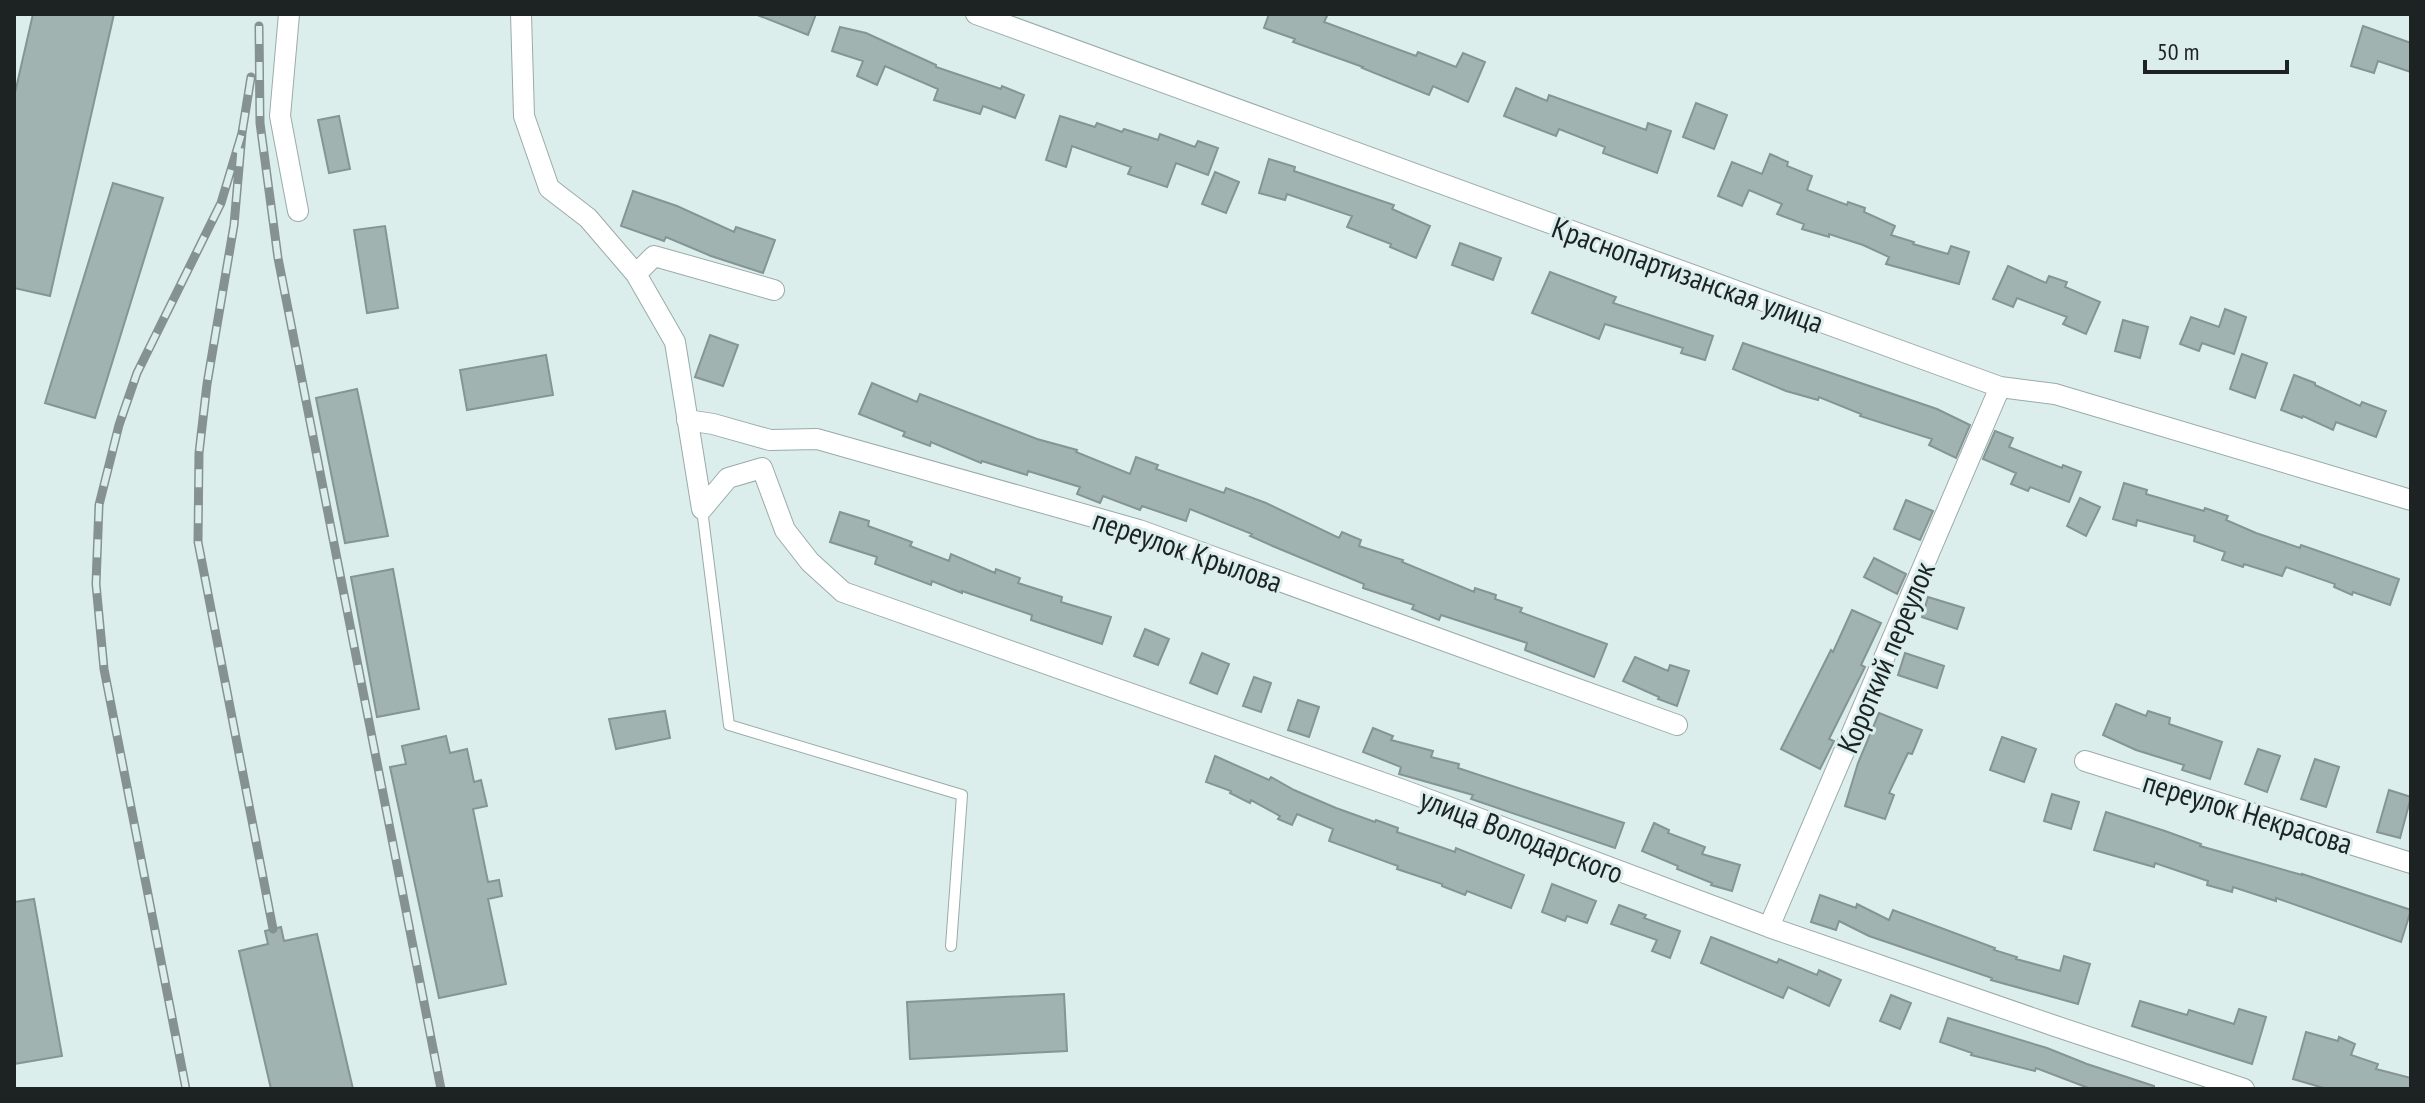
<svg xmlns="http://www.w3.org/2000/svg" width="2425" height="1103" font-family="'PT Sans Narrow',sans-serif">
  <rect width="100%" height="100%" fill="#dbeeec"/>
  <path fill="#a1b3b1" stroke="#849593" stroke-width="2" d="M 33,14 L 114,14 L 50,296 L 14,288 L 14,97 Z
    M 755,14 L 816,14 L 808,35 Z
    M 1269,14 L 1328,14 L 1324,22 L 1416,56 L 1418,52 L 1456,67 L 1463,53 L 1485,62 L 1468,102 L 1433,86 L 1429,95 L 1362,68 L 1363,67 L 1293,42 L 1295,39 L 1264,28 Z
    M 2363,26 L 2411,43 L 2411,72 L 2378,61 L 2374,73 L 2351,66 Z
    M 840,27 L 866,33 L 936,65 L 936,67 L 1001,89 L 1002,86 L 1024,95 L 1015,118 L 983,106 L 980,114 L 934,100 L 938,89 L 885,66 L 877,85 L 857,76 L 863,61 L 832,51 Z
    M 1516,88 L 1547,101 L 1549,95 L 1646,130 L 1648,123 L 1671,131 L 1657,173 L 1603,153 L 1605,147 L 1559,129 L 1556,136 L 1504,116 Z
    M 1696,103 L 1727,115 L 1714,149 L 1683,137 Z
    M 339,116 L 350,169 L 329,173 L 318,120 Z
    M 1060,116 L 1095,127 L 1097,123 L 1122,132 L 1124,129 L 1158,140 L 1160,134 L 1195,147 L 1198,141 L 1218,148 L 1208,175 L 1176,163 L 1167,187 L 1128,174 L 1131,167 L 1072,146 L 1066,167 L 1046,160 Z
    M 1770,154 L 1788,162 L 1787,166 L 1812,176 L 1807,190 L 1847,205 L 1848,202 L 1865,208 L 1864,212 L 1895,226 L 1891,235 L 1914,242 L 1913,244 L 1948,254 L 1951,246 L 1969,252 L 1959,284 L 1886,264 L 1889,257 L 1863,245 L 1829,234 L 1829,237 L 1802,229 L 1804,224 L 1777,214 L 1782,204 L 1749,190 L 1742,206 L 1718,196 L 1732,162 L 1762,174 Z
    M 1269,159 L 1295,167 L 1294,171 L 1394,205 L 1392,209 L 1430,226 L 1416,258 L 1390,247 L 1391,244 L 1347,227 L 1352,216 L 1287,194 L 1285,200 L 1259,193 Z
    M 1215,172 L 1239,182 L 1226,213 L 1202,204 Z
    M 113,183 L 163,198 L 95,418 L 45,403 Z
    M 633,191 L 677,206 L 734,232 L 736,227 L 775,240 L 763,273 L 711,256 L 666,237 L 664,241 L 621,226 Z
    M 385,226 L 398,308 L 367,313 L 354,230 Z
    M 1460,243 L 1501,258 L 1493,280 L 1452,265 Z
    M 2008,266 L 2046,283 L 2049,276 L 2067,282 L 2065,287 L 2100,302 L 2086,334 L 2063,324 L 2067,317 L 2017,298 L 2013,307 L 1993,299 Z
    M 1550,272 L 1616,297 L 1613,303 L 1713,336 L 1705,360 L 1681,353 L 1683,348 L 1605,324 L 1599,339 L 1532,313 Z
    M 2225,309 L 2246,317 L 2234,354 L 2202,343 L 2199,351 L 2180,344 L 2191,317 L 2219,327 Z
    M 2123,320 L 2148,327 L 2140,358 L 2115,351 Z
    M 710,335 L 738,345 L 723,386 L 695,377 Z
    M 1743,343 L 1937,409 L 1970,425 L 1956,458 L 1929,445 L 1932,439 L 1860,416 L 1861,414 L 1819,397 L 1818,400 L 1786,391 L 1733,369 Z
    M 2242,354 L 2267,363 L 2255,398 L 2230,389 Z
    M 546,355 L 553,395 L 467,410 L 460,370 Z
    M 2294,375 L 2315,383 L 2315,385 L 2360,406 L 2362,402 L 2386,411 L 2376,437 L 2336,422 L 2333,430 L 2303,416 L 2302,418 L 2281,410 Z
    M 872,383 L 917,402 L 920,394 L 1037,439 L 1077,450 L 1076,452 L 1130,474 L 1136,457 L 1158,465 L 1156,469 L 1224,493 L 1226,488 L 1266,503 L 1339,538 L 1342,532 L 1361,540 L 1359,546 L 1403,560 L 1402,562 L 1474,592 L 1475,588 L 1496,595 L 1495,599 L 1522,608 L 1520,612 L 1607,644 L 1594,677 L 1525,650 L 1527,643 L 1441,615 L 1439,620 L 1412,609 L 1414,605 L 1363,588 L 1364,584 L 1275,547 L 1250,536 L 1252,534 L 1190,509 L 1186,521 L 1142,506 L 1140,510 L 1103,496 L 1100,503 L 1077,494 L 1080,487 L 1028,471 L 1027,475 L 982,461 L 981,463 L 931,442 L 930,446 L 903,436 L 905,432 L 859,414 Z
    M 357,389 L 388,536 L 345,543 L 316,398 Z
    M 1995,431 L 2013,438 L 2009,447 L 2062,468 L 2063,465 L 2081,472 L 2069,502 L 2030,487 L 2028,491 L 2011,484 L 2016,473 L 1983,459 Z
    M 2124,483 L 2147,490 L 2146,494 L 2204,511 L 2205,508 L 2228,516 L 2226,520 L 2256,533 L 2300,548 L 2301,545 L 2399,579 L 2390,605 L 2353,592 L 2352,595 L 2334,587 L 2335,584 L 2286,567 L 2282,576 L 2244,564 L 2243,567 L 2222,560 L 2225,552 L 2194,541 L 2195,536 L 2137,520 L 2136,526 L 2113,519 Z
    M 2080,498 L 2100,507 L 2086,536 L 2067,526 Z
    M 1906,500 L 1933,511 L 1920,540 L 1894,529 Z
    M 840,512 L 869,521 L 868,526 L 912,542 L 910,546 L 949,561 L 951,554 L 995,573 L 996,569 L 1020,578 L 1018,583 L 1062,597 L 1061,602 L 1111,617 L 1102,644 L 1031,620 L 1032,615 L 962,591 L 962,593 L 932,581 L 931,585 L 875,564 L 877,557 L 830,542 Z
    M 1874,558 L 1906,574 L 1897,594 L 1864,577 Z
    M 393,569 L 419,709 L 377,717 L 351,577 Z
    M 1928,597 L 1964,608 L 1957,629 L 1922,617 Z
    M 1852,610 L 1881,623 L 1861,665 L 1865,667 L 1829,739 L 1834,741 L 1820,769 L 1781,749 L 1831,650 L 1833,652 Z
    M 1145,629 L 1169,639 L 1158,665 L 1134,656 Z
    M 1202,653 L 1229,664 L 1217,694 L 1190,683 Z
    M 1905,653 L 1944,666 L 1937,688 L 1898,675 Z
    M 1635,657 L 1668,671 L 1670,665 L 1689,671 L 1677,706 L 1658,699 L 1659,697 L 1623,681 Z
    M 1254,677 L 1271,683 L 1261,712 L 1243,706 Z
    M 1298,700 L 1319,707 L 1309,737 L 1288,730 Z
    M 2116,704 L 2146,716 L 2148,711 L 2170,718 L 2169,724 L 2222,742 L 2210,779 L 2182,770 L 2184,765 L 2136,750 L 2103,735 Z
    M 665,711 L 670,738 L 616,749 L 609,719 Z
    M 1879,713 L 1922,730 L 1912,754 L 1908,753 L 1889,793 L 1894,795 L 1885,819 L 1845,806 L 1858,763 Z
    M 1373,728 L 1393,736 L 1391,740 L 1433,751 L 1431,757 L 1459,764 L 1458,768 L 1624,823 L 1615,848 L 1471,799 L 1473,795 L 1399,774 L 1401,767 L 1363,752 Z
    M 446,736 L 450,753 L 467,749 L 474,782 L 481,780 L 487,806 L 473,809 L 488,882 L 499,880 L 502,896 L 488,899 L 506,984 L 439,998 L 390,767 L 406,764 L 402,746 Z
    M 2002,737 L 2036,749 L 2024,782 L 1990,770 Z
    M 2258,749 L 2280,756 L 2267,792 L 2245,784 Z
    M 1215,756 L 1269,780 L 1271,777 L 1294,790 L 1336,808 L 1375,822 L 1376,820 L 1398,828 L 1397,832 L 1455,852 L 1456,848 L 1524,875 L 1511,908 L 1467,891 L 1465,895 L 1442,886 L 1442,884 L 1397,869 L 1398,866 L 1329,841 L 1333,829 L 1297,814 L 1292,825 L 1278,819 L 1280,816 L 1251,800 L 1250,803 L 1230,793 L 1231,791 L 1206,782 Z
    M 2315,759 L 2339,767 L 2326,807 L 2301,799 Z
    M 2389,790 L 2411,797 L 2400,838 L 2377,832 Z
    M 2052,794 L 2079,802 L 2071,829 L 2044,821 Z
    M 2106,812 L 2165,831 L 2201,844 L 2200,846 L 2302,875 L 2302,874 L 2411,910 L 2401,942 L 2276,898 L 2276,901 L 2233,887 L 2232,892 L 2207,885 L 2208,881 L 2155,863 L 2154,867 L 2094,850 Z
    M 1654,823 L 1669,830 L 1668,833 L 1705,847 L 1702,854 L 1740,865 L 1732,891 L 1711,885 L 1712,883 L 1677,869 L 1678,866 L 1642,851 Z
    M 1552,884 L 1596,901 L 1587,923 L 1567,916 L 1565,921 L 1542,912 Z
    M 1820,895 L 1856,908 L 1857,904 L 1889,920 L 1893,910 L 1995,948 L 1994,950 L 2017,957 L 2016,959 L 2060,971 L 2064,956 L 2090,964 L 2078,1004 L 1991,980 L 1992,978 L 1869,936 L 1839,921 L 1836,930 L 1811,922 Z
    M 34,899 L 62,1056 L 14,1064 L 14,902 Z
    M 1619,905 L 1646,915 L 1644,918 L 1680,931 L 1670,958 L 1652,951 L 1657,940 L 1611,924 Z
    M 281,927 L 284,941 L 317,934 L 353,1089 L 271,1089 L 239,951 L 268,944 L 265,931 Z
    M 1711,937 L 1777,963 L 1779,959 L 1817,975 L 1819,970 L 1841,980 L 1829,1006 L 1788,987 L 1783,998 L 1701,963 Z
    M 1064,994 L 1067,1051 L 910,1059 L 907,1002 Z
    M 1891,995 L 1911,1003 L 1900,1029 L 1880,1021 Z
    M 2140,1001 L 2187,1015 L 2189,1010 L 2234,1024 L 2239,1009 L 2266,1017 L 2252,1064 L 2132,1026 Z
    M 1948,1018 L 2047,1048 L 2087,1064 L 2154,1086 L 2154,1089 L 2091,1089 L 2036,1068 L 2035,1071 L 1971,1055 L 1972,1053 L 1940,1042 Z
    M 2306,1032 L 2338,1041 L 2339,1037 L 2355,1044 L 2351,1055 L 2378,1064 L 2376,1069 L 2411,1078 L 2411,1089 L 2327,1089 L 2293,1079 Z"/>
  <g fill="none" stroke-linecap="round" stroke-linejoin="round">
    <defs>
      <path id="service" d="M 702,509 L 729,725 L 962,795 L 951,946"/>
      <path id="minor" d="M 289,14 L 280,116 L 298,211
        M 521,14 L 524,116 L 549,188 L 588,218 L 636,274 L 675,342 L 702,509 L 728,478 L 762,468 L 785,530 L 810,562 L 843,592 L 1403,790 L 1769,927 L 2055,1026 L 2244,1089
        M 976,14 L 2000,387 L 2055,394 L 2411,500
        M 636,274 L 654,256 L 774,290
        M 687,420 L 713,424 L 770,440 L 817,439 L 1139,530 L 1677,725
        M 2085,761 L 2411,863
        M 1769,927 L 2000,387"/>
    </defs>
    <use href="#service" stroke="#9aaba9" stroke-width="12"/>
    <use href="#minor" stroke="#9aaba9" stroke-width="22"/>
    <use href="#service" stroke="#fff" stroke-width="10"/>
    <use href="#minor" stroke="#fff" stroke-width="20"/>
    <defs>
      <path id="rail" d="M 259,26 L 260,123 L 278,258 L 441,1089
        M 251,77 L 242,133 L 234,225 L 207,384 L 199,453 L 198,542 L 273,929
        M 186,1089 L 104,669 L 96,584 L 99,505 L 119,425 L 137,373 L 221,203 L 242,133"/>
    </defs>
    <use href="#rail" stroke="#859291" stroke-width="9"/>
    <use href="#rail" stroke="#dbeeec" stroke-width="6" stroke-dasharray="18" stroke-linecap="butt"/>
  </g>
  <g text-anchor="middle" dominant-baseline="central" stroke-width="6" stroke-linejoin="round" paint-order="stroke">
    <g font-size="30" fill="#1c2322" stroke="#dbeeec">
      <text transform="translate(1688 274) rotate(20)">Краснопартизанская улица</text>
      <text transform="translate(1188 550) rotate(19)">переулок Крылова</text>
      <text transform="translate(1885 657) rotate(-67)">Короткий переулок</text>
      <text transform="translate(2248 812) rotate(17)">переулок Некрасова</text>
      <text transform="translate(1522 835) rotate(21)">улица Володарского</text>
    </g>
  </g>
  <rect width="2425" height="1103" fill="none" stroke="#1c2322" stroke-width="32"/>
  <path d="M2145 60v12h142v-12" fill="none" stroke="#1c2322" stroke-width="4"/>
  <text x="2157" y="60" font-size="24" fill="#1c2322" stroke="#dbeeec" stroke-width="6" paint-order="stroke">50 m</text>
</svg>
